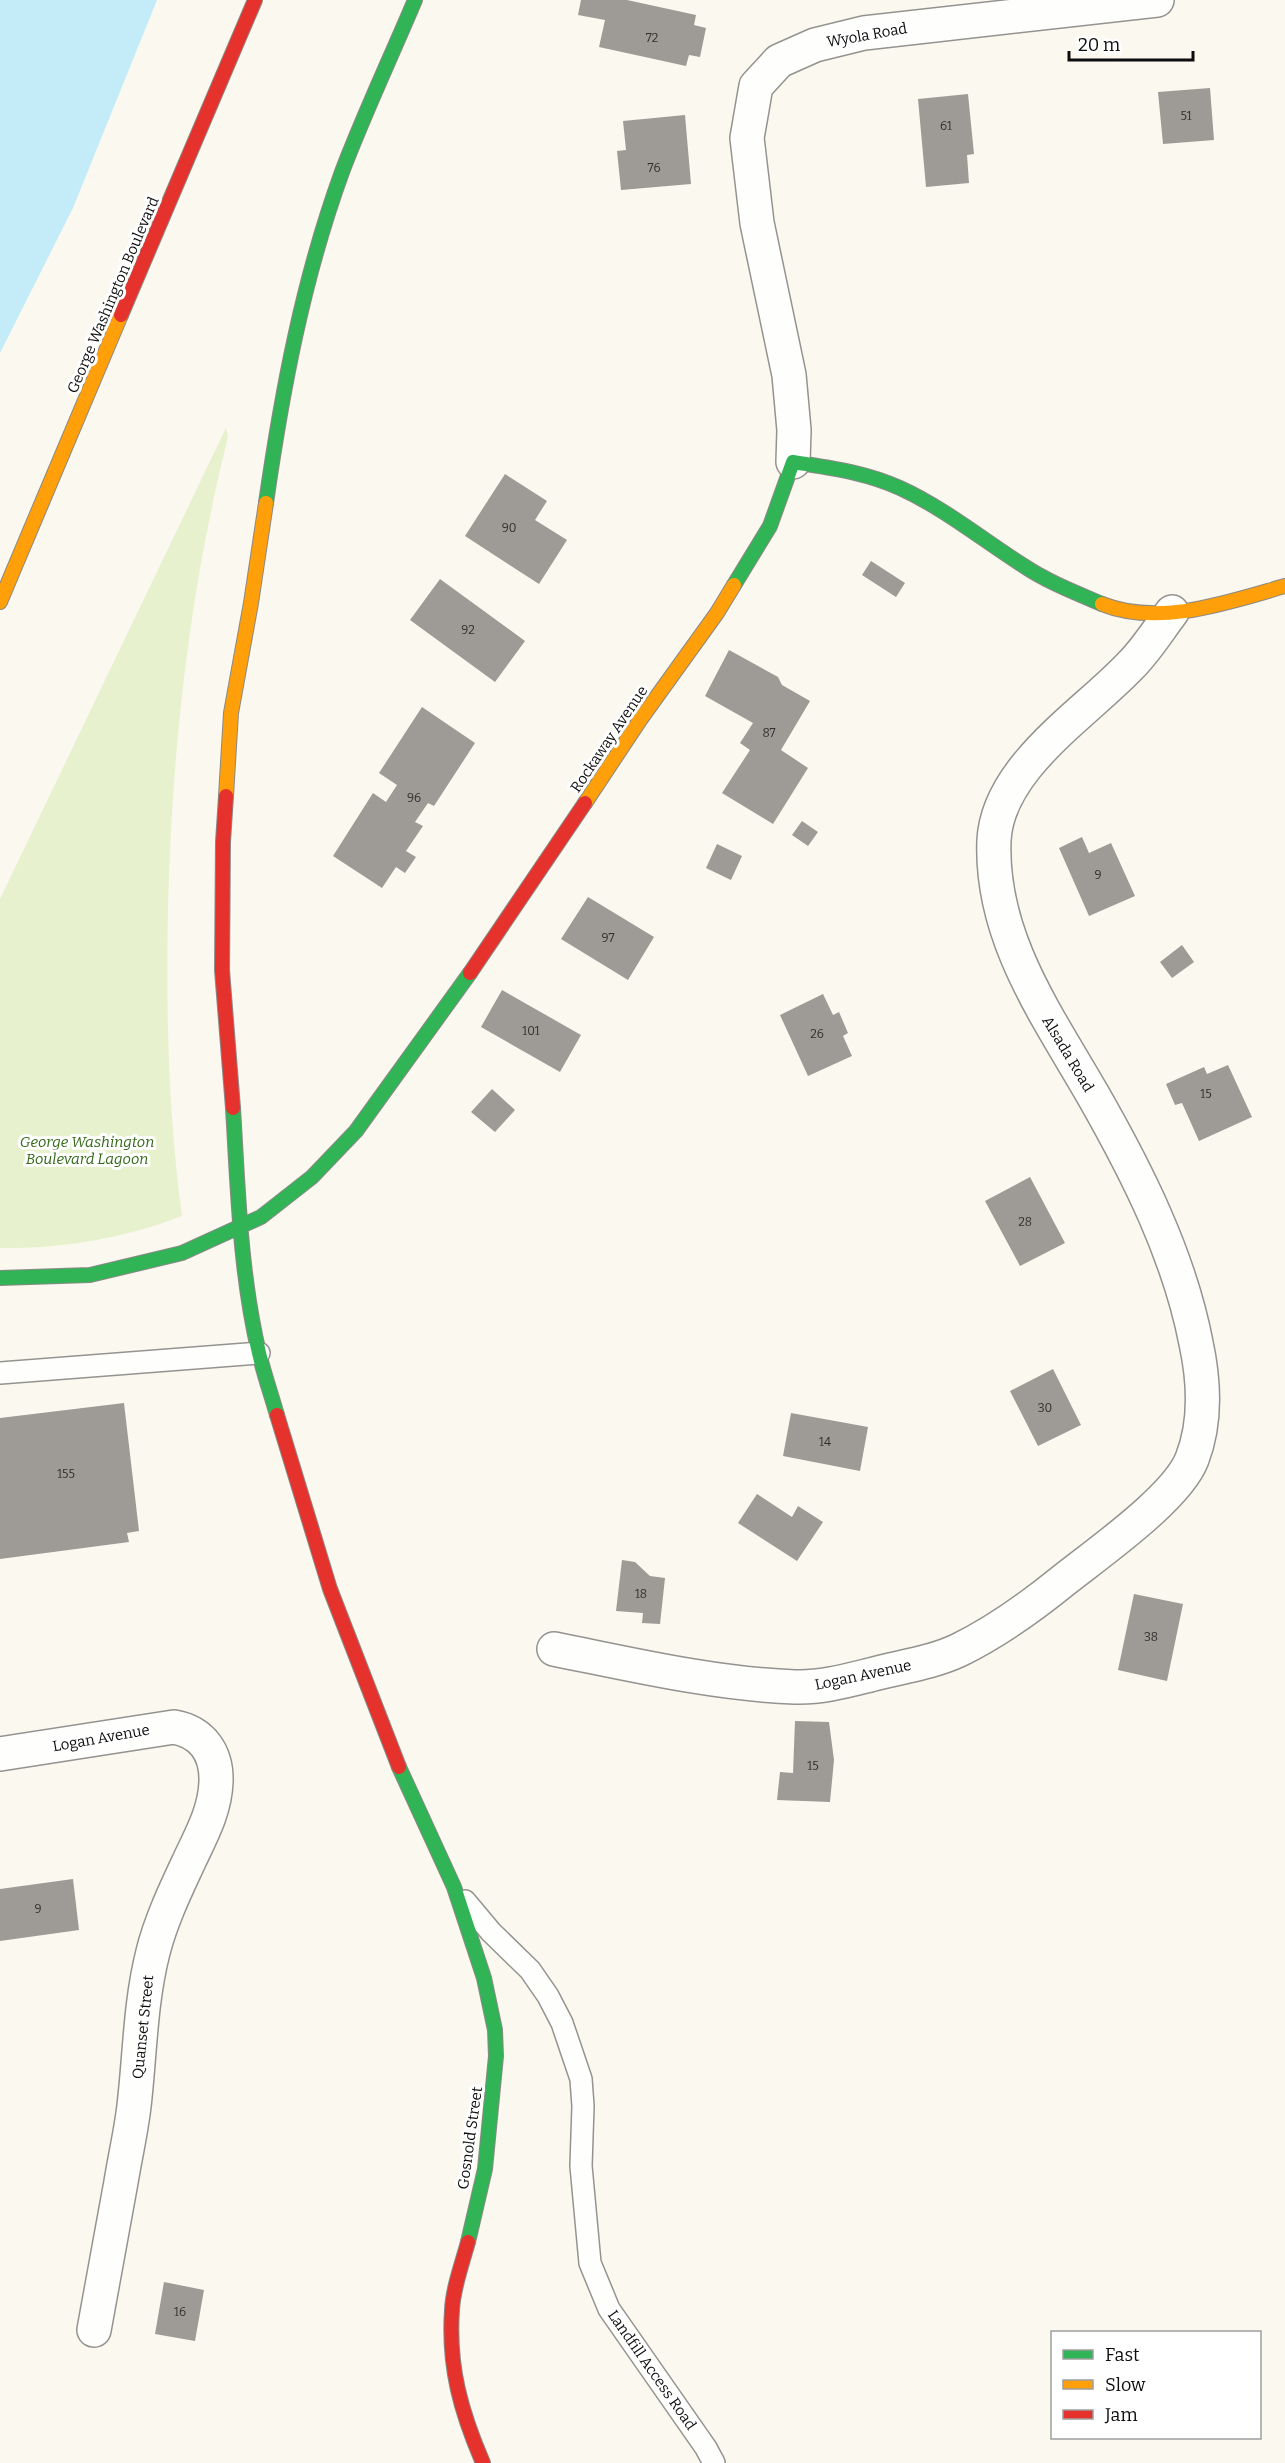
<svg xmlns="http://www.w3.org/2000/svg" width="1285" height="2463" font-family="Bitter,serif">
  <rect width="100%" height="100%" fill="#fbf8f0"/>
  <path fill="#e7f1ce" d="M 226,428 L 228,437 C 189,592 172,749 168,908 C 166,1012 168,1113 182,1216 C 125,1238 62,1249 0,1248 L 0,899 Z"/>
  <path fill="#c4ecf8" d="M 0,0 L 157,0 L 73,208 L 0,353 Z"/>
  <path fill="#9e9a96" d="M 581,0 L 627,0 L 696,15 L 694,25 L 706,28 L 700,57 L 689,55 L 686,66 L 599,47 L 605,20 L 578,15 Z
    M 1210,88 L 1214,140 L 1163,144 L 1158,92 Z
    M 968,94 L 974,154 L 967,155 L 969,183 L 926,187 L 918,99 Z
    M 685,115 L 691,184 L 621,190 L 617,151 L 626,150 L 623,121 Z
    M 505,474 L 547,501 L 535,520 L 567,540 L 539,584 L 465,536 Z
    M 871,561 L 905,583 L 896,597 L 862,575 Z
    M 440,579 L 525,641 L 495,682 L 410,620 Z
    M 729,650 L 778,677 L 782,685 L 810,701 L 781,750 L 808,768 L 773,824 L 722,793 L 750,750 L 740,743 L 753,723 L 705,696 Z
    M 422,707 L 475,743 L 434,806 L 428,803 L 415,822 L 423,826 L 406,851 L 416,857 L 405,873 L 396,867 L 382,888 L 333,856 L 373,793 L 386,802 L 397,785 L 379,773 Z
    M 802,821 L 818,832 L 808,846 L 792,835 Z
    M 1082,837 L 1089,853 L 1111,843 L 1135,896 L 1089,916 L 1059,848 Z
    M 717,844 L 742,856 L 731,880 L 706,868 Z
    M 588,897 L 654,937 L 628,980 L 561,939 Z
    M 1182,945 L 1194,962 L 1172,978 L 1160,962 Z
    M 502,990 L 581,1035 L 560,1072 L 481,1027 Z
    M 823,994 L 833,1015 L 839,1012 L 848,1033 L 843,1036 L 852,1056 L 808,1076 L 780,1015 Z
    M 1228,1065 L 1252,1117 L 1199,1141 L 1182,1103 L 1175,1105 L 1166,1084 L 1204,1067 L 1207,1074 Z
    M 492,1089 L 515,1110 L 495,1132 L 471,1112 Z
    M 1030,1177 L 1065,1243 L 1020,1266 L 985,1201 Z
    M 1053,1369 L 1081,1425 L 1038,1446 L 1010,1391 Z
    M 124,1403 L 139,1531 L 127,1533 L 129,1542 L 0,1559 L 0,1418 Z
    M 791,1413 L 868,1427 L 860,1471 L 783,1456 Z
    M 757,1494 L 792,1517 L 798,1506 L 823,1522 L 797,1561 L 738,1523 Z
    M 622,1560 L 635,1562 L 650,1576 L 665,1578 L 660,1624 L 642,1623 L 643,1613 L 616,1611 Z
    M 1134,1594 L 1183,1604 L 1167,1681 L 1118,1670 Z
    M 795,1721 L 829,1722 L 834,1760 L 830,1802 L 777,1800 L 780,1772 L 793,1773 Z
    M 73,1879 L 79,1930 L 0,1941 L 0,1889 Z
    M 164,2282 L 204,2290 L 195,2341 L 155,2334 Z"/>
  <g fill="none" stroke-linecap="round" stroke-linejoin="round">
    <defs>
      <path id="lane" d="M 0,1373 L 259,1353
        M 465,1901 L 491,1932 L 530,1970 L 548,1996 L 562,2023 L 581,2079 L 583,2106 L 581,2166 L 590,2263 L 609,2309 L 706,2448 L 714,2463"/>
      <path id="street" d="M 793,462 L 794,430 L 789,375 L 757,223 L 747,138 L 756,86 L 779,61 L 815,45 L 864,33 L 1157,0
        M 554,1649 C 634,1665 714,1684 795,1687 C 820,1688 846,1681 870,1675 C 899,1667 932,1663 959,1650 C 996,1632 1032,1606 1064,1580 C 1098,1553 1177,1498 1192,1459 C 1206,1423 1204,1380 1196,1343 C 1179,1255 1137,1172 1093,1095 C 1047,1015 990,937 994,840 C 998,767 1085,714 1131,665 C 1147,649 1159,629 1172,612
        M 0,1754 L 174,1727 C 202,1732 217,1753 216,1782 C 215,1810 202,1834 190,1859 C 176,1889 161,1920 153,1952 C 140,2003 140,2055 134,2106 C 131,2132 125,2157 121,2182 C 112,2232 103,2281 94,2330"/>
      <path id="fast" d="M 266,503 C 282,391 303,279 342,172 C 364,114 391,57 415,0
        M 734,585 L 770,526 L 793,462 C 830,468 865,472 900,488 C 944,508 983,540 1024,566 C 1048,582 1076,593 1102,604
        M 233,1108 C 238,1190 240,1273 259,1353 C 264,1374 271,1394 277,1415
        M 0,1278 L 90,1275 L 182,1253 L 261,1217 L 312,1177 L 356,1131 L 470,973
        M 399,1767 L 454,1887 L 484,1978 L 495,2030 L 496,2056 L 485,2169 L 468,2242"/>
      <path id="slow" d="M 0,602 L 121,315
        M 1102,604 C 1159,627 1229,602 1285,586
        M 226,796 L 231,713 L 251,603 L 266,503
        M 585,803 L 640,720 L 717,613 L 734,585"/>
      <path id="jam" d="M 121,315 L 255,0
        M 226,796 L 223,842 L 222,970 L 233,1108
        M 470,973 L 585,803
        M 277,1415 L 330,1589 L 399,1767
        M 468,2242 C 462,2264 453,2288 452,2310 C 448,2367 461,2412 483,2463"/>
    </defs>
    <use href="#lane" stroke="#94938f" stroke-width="24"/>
    <use href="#street" stroke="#94938f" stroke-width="36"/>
    <use href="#fast" stroke="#8b8986" stroke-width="16"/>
    <use href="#slow" stroke="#8b8986" stroke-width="16"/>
    <use href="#jam" stroke="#8b8986" stroke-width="16"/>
    <use href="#lane" stroke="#fefefd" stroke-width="21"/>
    <use href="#street" stroke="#fefefd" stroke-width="33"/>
    <use href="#fast" stroke="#30b455" stroke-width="14"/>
    <use href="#slow" stroke="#ff9f0a" stroke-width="14"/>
    <use href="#jam" stroke="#e5322d" stroke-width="14"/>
  </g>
  <g text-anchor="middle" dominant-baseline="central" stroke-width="6" stroke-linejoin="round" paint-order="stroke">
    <g font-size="12" fill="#31302f">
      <text x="652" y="38">72</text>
      <text x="1186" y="116">51</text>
      <text x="946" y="126">61</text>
      <text x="654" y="168">76</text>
      <text x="509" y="528">90</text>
      <text x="468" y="630">92</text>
      <text x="769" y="733">87</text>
      <text x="414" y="798">96</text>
      <text x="1098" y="875">9</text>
      <text x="608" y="938">97</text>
      <text x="531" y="1031">101</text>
      <text x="817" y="1034">26</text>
      <text x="1206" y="1094">15</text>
      <text x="1025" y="1222">28</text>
      <text x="1045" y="1408">30</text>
      <text x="825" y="1442">14</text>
      <text x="66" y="1474">155</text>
      <text x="641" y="1594">18</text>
      <text x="1151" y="1637">38</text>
      <text x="813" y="1766">15</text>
      <text x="38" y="1909">9</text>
      <text x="180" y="2312">16</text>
    </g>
    <g font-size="15" fill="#0d0d0d" stroke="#fff">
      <text transform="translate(867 35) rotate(-10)">Wyola Road</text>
      <text transform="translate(113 295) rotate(-67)">George Washington Boulevard</text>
      <text transform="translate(609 739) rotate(-56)">Rockaway Avenue</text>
      <text transform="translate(1068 1054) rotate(59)">Alsada Road</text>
      <text transform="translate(863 1675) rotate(-12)">Logan Avenue</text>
      <text transform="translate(101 1738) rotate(-10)">Logan Avenue</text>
      <text transform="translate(143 2027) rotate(-84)">Quanset Street</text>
      <text transform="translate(470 2138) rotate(-82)">Gosnold Street</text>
      <text transform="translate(652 2370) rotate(55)">Landfill Access Road</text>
    </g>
    <g font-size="15" font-style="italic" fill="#336918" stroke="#fff">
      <text x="87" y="1142">George Washington<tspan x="87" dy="17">Boulevard Lagoon</tspan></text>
    </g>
  </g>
  <rect x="1051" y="2331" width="210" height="108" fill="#ffffff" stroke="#9e9e9e" stroke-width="1.5"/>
  <rect x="1063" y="2350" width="30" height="9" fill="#30b455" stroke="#9e9e9e" stroke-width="1.5"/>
  <text x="1105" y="2361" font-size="18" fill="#0d0d0d">Fast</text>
  <rect x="1063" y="2380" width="30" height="9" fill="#ff9f0a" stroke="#9e9e9e" stroke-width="1.5"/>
  <text x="1105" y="2391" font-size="18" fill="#0d0d0d">Slow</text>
  <rect x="1063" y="2410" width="30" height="9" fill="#e5322d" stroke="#9e9e9e" stroke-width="1.5"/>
  <text x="1105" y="2421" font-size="18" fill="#0d0d0d">Jam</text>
  <path d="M1069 51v9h124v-9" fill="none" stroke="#0d0d0d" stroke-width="3"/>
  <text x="1078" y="51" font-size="18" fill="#0d0d0d" stroke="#ffffff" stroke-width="4.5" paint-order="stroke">20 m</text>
</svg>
